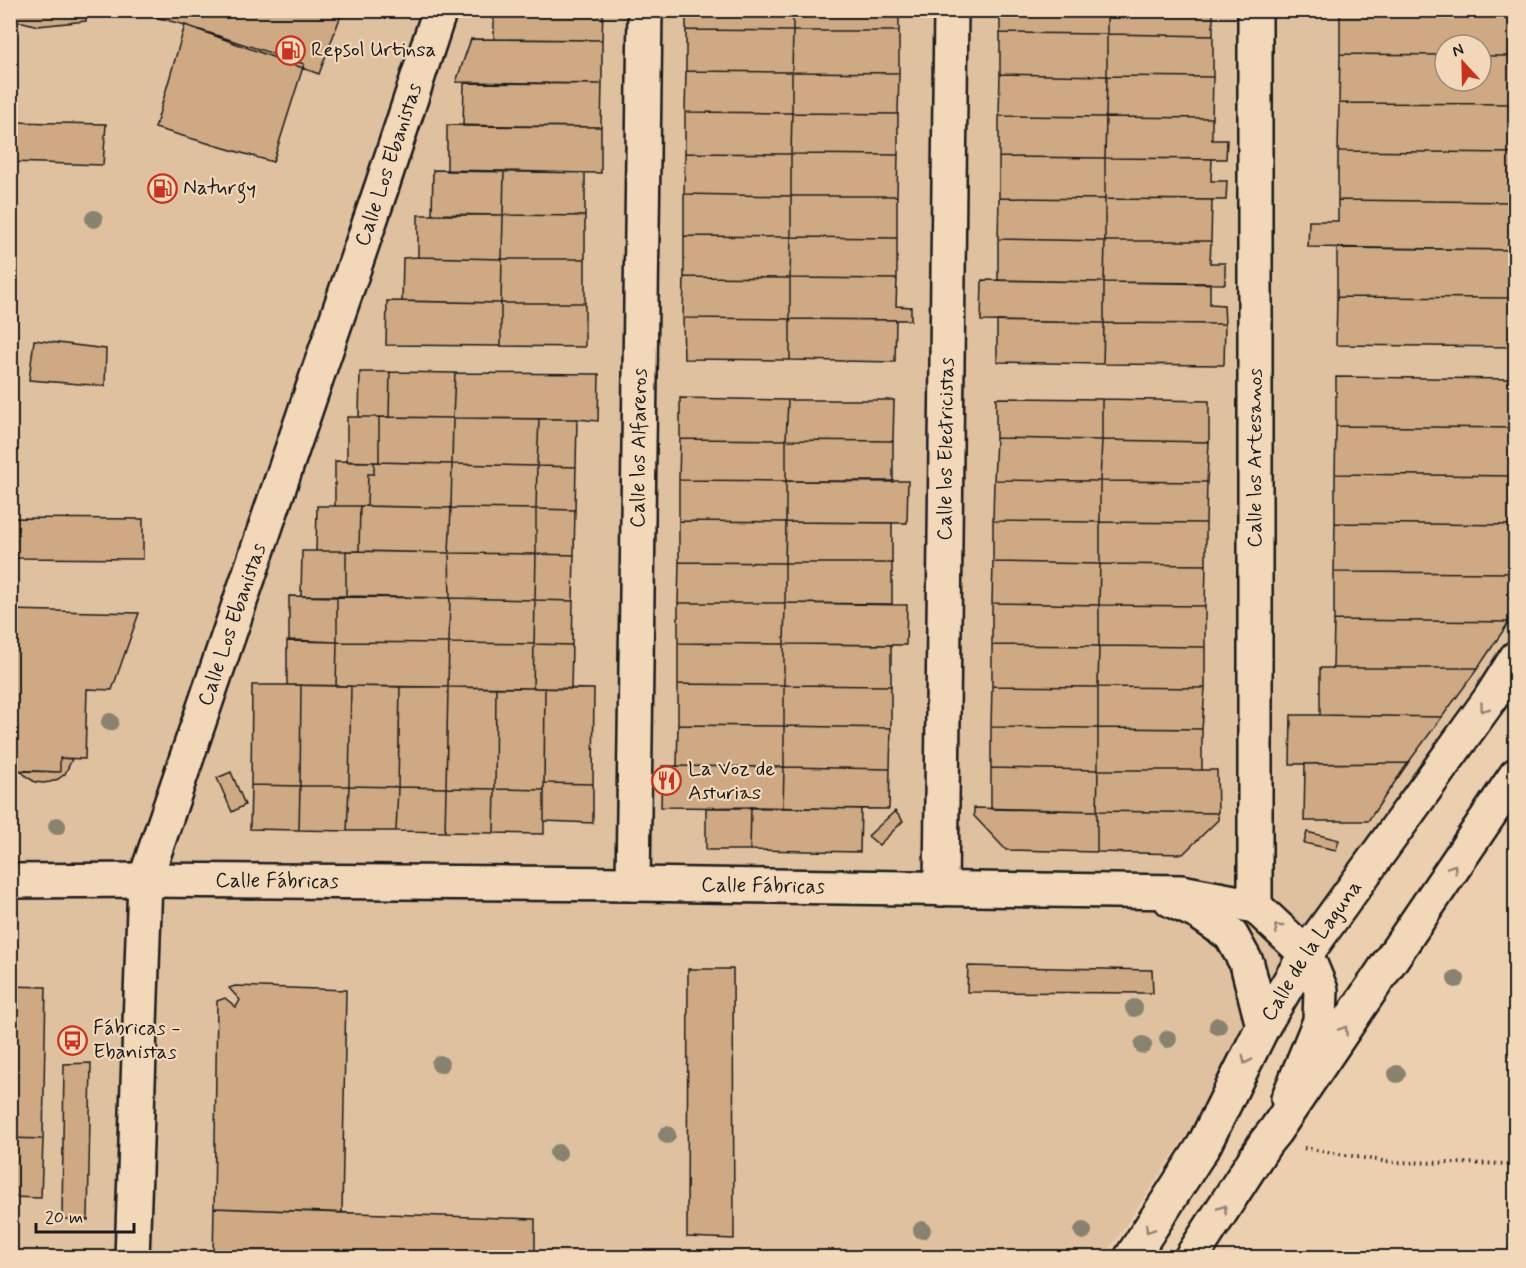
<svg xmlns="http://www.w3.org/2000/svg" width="1526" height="1268" font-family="Mynerve,sans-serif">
  <rect width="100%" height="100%" fill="#eccfaf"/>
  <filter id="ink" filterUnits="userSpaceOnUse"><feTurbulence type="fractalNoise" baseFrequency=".0167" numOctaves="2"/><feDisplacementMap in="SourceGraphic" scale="12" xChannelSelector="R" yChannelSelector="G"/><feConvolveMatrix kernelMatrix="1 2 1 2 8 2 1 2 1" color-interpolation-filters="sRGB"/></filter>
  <g filter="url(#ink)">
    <path fill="#dfc19f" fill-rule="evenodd" d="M 10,11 L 1515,11 L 1515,649 L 1104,1257 L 11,1257 ZM 1445,45 L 1481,45 L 1481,81 L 1445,81 Z"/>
    <path fill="#cea983" stroke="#1c1c1c" stroke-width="1.5" d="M 10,10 L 86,10 L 86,21 L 38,26 L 23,22 L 10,23 Z
      M 129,10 L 343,10 L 319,74 L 185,25 Z
      M 494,10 L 603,10 L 602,40 L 494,39 Z
      M 686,10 L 793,10 L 793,31 L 686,30 Z
      M 793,10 L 899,10 L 899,31 L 793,31 Z
      M 1000,10 L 1107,10 L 1107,34 L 1000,33 Z
      M 1107,10 L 1213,10 L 1213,36 L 1107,34 Z
      M 1340,10 L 1516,10 L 1516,56 L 1481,56 L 1481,45 L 1445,45 L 1445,55 L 1340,54 Z
      M 185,25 L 304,64 L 273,162 L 155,128 Z
      M 686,30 L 793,31 L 792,72 L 686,71 Z
      M 793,31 L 899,31 L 899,73 L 792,72 Z
      M 1000,33 L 1107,34 L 1107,76 L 1000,74 Z
      M 1107,34 L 1213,36 L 1213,77 L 1107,76 Z
      M 471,39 L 602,40 L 602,84 L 456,82 Z
      M 1340,54 L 1445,55 L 1445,81 L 1481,81 L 1481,56 L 1516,56 L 1516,104 L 1339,103 Z
      M 686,71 L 792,72 L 792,113 L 685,112 Z
      M 792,72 L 899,73 L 898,114 L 792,113 Z
      M 1000,74 L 1107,76 L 1106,117 L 999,116 Z
      M 1107,76 L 1213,77 L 1212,118 L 1106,117 Z
      M 464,83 L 602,84 L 601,127 L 463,126 Z
      M 1339,103 L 1516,104 L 1516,153 L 1338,151 Z
      M 685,112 L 792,113 L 791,154 L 685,153 Z
      M 792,113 L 898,114 L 898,155 L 791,154 Z
      M 999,116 L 1106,117 L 1105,158 L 999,157 Z
      M 1106,117 L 1212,118 L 1212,140 L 1227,140 L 1226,159 L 1105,158 Z
      M 10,122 L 106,124 L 103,165 L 10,162 Z
      M 447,125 L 601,127 L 601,173 L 447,171 Z
      M 1338,151 L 1516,153 L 1516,202 L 1338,200 Z
      M 685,153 L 791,154 L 791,196 L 684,194 Z
      M 791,154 L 898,155 L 897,196 L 791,196 Z
      M 999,157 L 1105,158 L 1105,199 L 999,198 Z
      M 1105,158 L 1212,159 L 1211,181 L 1227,181 L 1226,200 L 1105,199 Z
      M 433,170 L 504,171 L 503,215 L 432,214 Z
      M 504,171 L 585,173 L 585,216 L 503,215 Z
      M 684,194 L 791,196 L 791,237 L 684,236 Z
      M 791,196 L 897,196 L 897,238 L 791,237 Z
      M 999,198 L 1105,199 L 1105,241 L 998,239 Z
      M 1105,199 L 1212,200 L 1211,241 L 1105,241 Z
      M 1338,200 L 1516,202 L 1516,250 L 1308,247 L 1309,221 L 1338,221 Z
      M 418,215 L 503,215 L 502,259 L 418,257 Z
      M 503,215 L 585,216 L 585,259 L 502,259 Z
      M 684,236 L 791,237 L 790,278 L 684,277 Z
      M 791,237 L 897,238 L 897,279 L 790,278 Z
      M 998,239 L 1105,241 L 1104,282 L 998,280 Z
      M 1105,241 L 1211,241 L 1210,263 L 1225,263 L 1225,284 L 1104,282 Z
      M 1337,248 L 1516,250 L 1516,298 L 1337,297 Z
      M 418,257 L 502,259 L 501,303 L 402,301 L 403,258 Z
      M 502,259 L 585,259 L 585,303 L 501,303 Z
      M 684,277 L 790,278 L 790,319 L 683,318 Z
      M 790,278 L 897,279 L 896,306 L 911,307 L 911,320 L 790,319 Z
      M 982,280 L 1104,282 L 1104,323 L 981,321 Z
      M 1104,282 L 1210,283 L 1210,304 L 1224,305 L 1225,324 L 1104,323 Z
      M 1337,297 L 1516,298 L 1516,347 L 1336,345 Z
      M 387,301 L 501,303 L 501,346 L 386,345 Z
      M 501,303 L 585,303 L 585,347 L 501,346 Z
      M 683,318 L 790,319 L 790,360 L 684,359 Z
      M 790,319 L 896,320 L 895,362 L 790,360 Z
      M 997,321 L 1104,323 L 1103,364 L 997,362 Z
      M 1104,323 L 1225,324 L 1224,365 L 1103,364 Z
      M 34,340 L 106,349 L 105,386 L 29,380 Z
      M 360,372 L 390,372 L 389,417 L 359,417 Z
      M 390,372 L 455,373 L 453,418 L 389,417 Z
      M 455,373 L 599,374 L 598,421 L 577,419 L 453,418 Z
      M 1336,377 L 1516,379 L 1516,428 L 1336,426 Z
      M 680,398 L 788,400 L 786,440 L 680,439 Z
      M 996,398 L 1102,399 L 1102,440 L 996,438 Z
      M 1102,399 L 1209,401 L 1209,442 L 1102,440 Z
      M 788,400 L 894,400 L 893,441 L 786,440 Z
      M 347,417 L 379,417 L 379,462 L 347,462 Z
      M 379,417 L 453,418 L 452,464 L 379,462 Z
      M 453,418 L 539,419 L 537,466 L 452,464 Z
      M 539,419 L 577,419 L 576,467 L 537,466 Z
      M 1336,426 L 1516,428 L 1516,476 L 1335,474 Z
      M 996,438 L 1102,440 L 1100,481 L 994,480 Z
      M 680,439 L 786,440 L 786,481 L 679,480 Z
      M 786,440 L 893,441 L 893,482 L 786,481 Z
      M 1102,440 L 1209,442 L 1207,482 L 1100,481 Z
      M 335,461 L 374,462 L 374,474 L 368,474 L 367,506 L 335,506 Z
      M 374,462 L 452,464 L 451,508 L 367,506 L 368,474 L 374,474 Z
      M 452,464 L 537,466 L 536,509 L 451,508 Z
      M 537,466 L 576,467 L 575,510 L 536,509 Z
      M 1335,474 L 1516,476 L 1516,525 L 1335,523 Z
      M 679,480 L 786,481 L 786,522 L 679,521 Z
      M 994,480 L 1100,481 L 1100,522 L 993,521 Z
      M 786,481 L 908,481 L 907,523 L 786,522 Z
      M 1100,481 L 1207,482 L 1206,523 L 1100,522 Z
      M 317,506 L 360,506 L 359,551 L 316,551 Z
      M 360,506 L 451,508 L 449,553 L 359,551 Z
      M 451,508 L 536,509 L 536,554 L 449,553 Z
      M 536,509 L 575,510 L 574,555 L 536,554 Z
      M 10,518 L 143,519 L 143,559 L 10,558 Z
      M 679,521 L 786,522 L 785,563 L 679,562 Z
      M 993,521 L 1100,522 L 1100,564 L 993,562 Z
      M 786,522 L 892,523 L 892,563 L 785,563 Z
      M 1100,522 L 1206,523 L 1206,565 L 1100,564 Z
      M 1335,523 L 1516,525 L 1516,573 L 1334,572 Z
      M 302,551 L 346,551 L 346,596 L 301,596 Z
      M 346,551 L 449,553 L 450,598 L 346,596 Z
      M 449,553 L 536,554 L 535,600 L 450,598 Z
      M 536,554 L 574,555 L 573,601 L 535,600 Z
      M 679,562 L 785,563 L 785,603 L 678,603 Z
      M 993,562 L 1100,564 L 1099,605 L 992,603 Z
      M 785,563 L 892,563 L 892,604 L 785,603 Z
      M 1100,564 L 1206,565 L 1205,606 L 1099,605 Z
      M 1334,572 L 1516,573 L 1516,611 L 1509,622 L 1334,620 Z
      M 289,596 L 337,597 L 337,642 L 289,640 Z
      M 337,597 L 450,598 L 449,643 L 337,642 Z
      M 450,598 L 535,600 L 534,644 L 449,643 Z
      M 535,600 L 573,601 L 572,645 L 534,644 Z
      M 678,603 L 785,603 L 784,644 L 678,643 Z
      M 785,603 L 907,605 L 906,645 L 784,644 Z
      M 992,603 L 1099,605 L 1099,646 L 992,645 Z
      M 1099,605 L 1205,606 L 1205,647 L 1099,646 Z
      M 10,610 L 139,613 L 112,690 L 87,689 L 85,759 L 60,758 L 60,772 L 10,770 Z
      M 1334,620 L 1509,622 L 1478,668 L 1333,668 Z
      M 287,641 L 337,642 L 336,686 L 287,685 Z
      M 337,642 L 449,643 L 448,687 L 336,686 Z
      M 449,643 L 534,644 L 533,688 L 448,687 Z
      M 678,643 L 784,644 L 784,685 L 678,684 Z
      M 534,644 L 572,645 L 571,689 L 533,688 Z
      M 784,644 L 891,645 L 891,686 L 784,685 Z
      M 992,645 L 1099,646 L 1098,687 L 992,686 Z
      M 1099,646 L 1205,647 L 1205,688 L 1098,687 Z
      M 1320,668 L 1478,668 L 1442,717 L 1320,715 Z
      M 678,684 L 784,685 L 784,726 L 678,725 Z
      M 252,685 L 301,685 L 300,786 L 251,785 Z
      M 301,685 L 351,686 L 349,786 L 300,786 Z
      M 784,685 L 891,686 L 891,728 L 784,726 Z
      M 351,686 L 400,687 L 398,787 L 349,786 Z
      M 992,686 L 1098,687 L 1098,728 L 991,727 Z
      M 400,687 L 448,687 L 446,788 L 398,787 Z
      M 448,687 L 496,688 L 495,789 L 446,788 Z
      M 1098,687 L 1205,688 L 1202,729 L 1098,728 Z
      M 496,688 L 545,688 L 544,790 L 495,789 Z
      M 545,688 L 594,689 L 593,784 L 544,783 Z
      M 1291,715 L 1320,715 L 1442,717 L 1408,763 L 1290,764 Z
      M 678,725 L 784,726 L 784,767 L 677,766 Z
      M 784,726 L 891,728 L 890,769 L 784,767 Z
      M 991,727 L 1098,728 L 1098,770 L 991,768 Z
      M 1098,728 L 1202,729 L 1202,770 L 1098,770 Z
      M 60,758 L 72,759 L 65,774 L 58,779 L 50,782 L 43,783 L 35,782 L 27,777 L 21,771 L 60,772 Z
      M 1408,763 L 1368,821 L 1304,821 L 1305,764 Z
      M 662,766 L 784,767 L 783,808 L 661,807 Z
      M 784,767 L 890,769 L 889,809 L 783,808 Z
      M 991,768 L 1098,770 L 1097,811 L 991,809 Z
      M 1098,770 L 1217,770 L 1218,813 L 1097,811 Z
      M 231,772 L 245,805 L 232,812 L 217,778 Z
      M 544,783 L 593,784 L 593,823 L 544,821 Z
      M 251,785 L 300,786 L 299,830 L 250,829 Z
      M 300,786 L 349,786 L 347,831 L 299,830 Z
      M 349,786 L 398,787 L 396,831 L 347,831 Z
      M 398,787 L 446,788 L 445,832 L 396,831 Z
      M 446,788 L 495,789 L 494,833 L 445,832 Z
      M 495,789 L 544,790 L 544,834 L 494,833 Z
      M 751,807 L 861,809 L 860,852 L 750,850 Z
      M 751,807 L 750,850 L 706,850 L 706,808 Z
      M 974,808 L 1097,811 L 1097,852 L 1006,850 L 974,816 Z
      M 895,811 L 903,821 L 879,845 L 868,836 Z
      M 1097,811 L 1218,813 L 1218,820 L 1183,854 L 1097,852 Z
      M 1307,832 L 1339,840 L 1336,850 L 1304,843 Z
      M 968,966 L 1152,970 L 1153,993 L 967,992 Z
      M 968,966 L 1152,970 L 1153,993 L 967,992 Z
      M 10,967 L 15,967 L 14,986 L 10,986 Z
      M 10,967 L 15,967 L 14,986 L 10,986 Z
      M 688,969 L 733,969 L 734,1239 L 687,1237 Z
      M 10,986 L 46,987 L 43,1139 L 10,1138 Z
      M 235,986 L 346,990 L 342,1213 L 214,1208 L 217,1001 L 225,998 L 236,1007 L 240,1000 L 229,988 Z
      M 91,1063 L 88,1220 L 62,1219 L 64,1064 Z
      M 10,1138 L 43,1139 L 41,1198 L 10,1197 Z
      M 214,1208 L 535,1219 L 535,1258 L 213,1258 Z
      M 10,1255 L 34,1255 L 34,1258 L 10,1258 Z"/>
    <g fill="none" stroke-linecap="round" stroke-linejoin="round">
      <defs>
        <g id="minor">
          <path d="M 1255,10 L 1255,906"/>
          <path id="s1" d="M 10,881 L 145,880 L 633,884 L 1181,892 L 1255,906 L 1306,954 L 1321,990 L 1320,1021 L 1288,1099"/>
          <path id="s2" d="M 633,884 L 645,10"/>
          <path id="s3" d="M 941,889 L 951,10"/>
          <path d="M 1171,900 L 1199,913 L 1231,935 L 1247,964 L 1263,1026"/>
          <path id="s4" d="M 132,1258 L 145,880 L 383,183 L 440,10"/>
        </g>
        <g id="tertiary">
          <path id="s5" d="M 1131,1258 L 1204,1145 L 1263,1026 L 1306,954 L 1490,699 L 1516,658"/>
          <path d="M 1191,1258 L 1266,1142 L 1275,1131 L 1516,775"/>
        </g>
      </defs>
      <use href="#minor" stroke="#1c1c1c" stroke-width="38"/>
      <use href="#tertiary" stroke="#1c1c1c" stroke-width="38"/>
      <path stroke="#1c1c1c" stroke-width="4" stroke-dasharray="1.5 4.5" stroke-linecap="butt" d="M 1304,1148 L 1388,1162 L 1516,1164"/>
      <use href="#minor" stroke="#f2d7b9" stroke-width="33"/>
      <use href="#tertiary" stroke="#f2d7b9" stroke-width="33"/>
    </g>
    <g fill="#88826e">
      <circle cx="94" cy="219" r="9"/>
      <circle cx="110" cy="722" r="9"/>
      <circle cx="57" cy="826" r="9"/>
      <circle cx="1456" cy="979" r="9"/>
      <circle cx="1134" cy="1008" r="9"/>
      <circle cx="1218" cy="1026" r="9"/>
      <circle cx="1168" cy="1039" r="9"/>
      <circle cx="1143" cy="1045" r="9"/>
      <circle cx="440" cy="1064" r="9"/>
      <circle cx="1397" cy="1074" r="9"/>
      <circle cx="667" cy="1135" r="9"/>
      <circle cx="558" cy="1153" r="9"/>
      <circle cx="922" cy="1230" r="9"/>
      <circle cx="1083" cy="1231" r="9"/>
    </g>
    <defs><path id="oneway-chevron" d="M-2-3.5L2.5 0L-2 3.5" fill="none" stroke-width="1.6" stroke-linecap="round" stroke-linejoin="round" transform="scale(1.5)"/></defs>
    <g stroke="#928372">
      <use href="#oneway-chevron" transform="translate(1484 708) rotate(126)"/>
      <use href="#oneway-chevron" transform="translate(1453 868) rotate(-56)"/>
      <use href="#oneway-chevron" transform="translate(1278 928) rotate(-136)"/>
      <use href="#oneway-chevron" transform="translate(1344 1030) rotate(-56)"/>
      <use href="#oneway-chevron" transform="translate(1246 1060) rotate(116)"/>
      <use href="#oneway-chevron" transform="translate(1223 1209) rotate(-57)"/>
      <use href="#oneway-chevron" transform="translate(1149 1229) rotate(123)"/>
    </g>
  </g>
  <defs>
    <symbol id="fuel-ring" viewBox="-11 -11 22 22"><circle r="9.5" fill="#f2d7b9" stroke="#c8321e" stroke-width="1.5"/><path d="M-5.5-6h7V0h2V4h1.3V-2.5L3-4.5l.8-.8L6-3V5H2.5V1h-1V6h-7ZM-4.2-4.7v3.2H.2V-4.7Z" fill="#c8321e"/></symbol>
    <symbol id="restaurant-ring" viewBox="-11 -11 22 22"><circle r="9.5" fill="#f2d7b9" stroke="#c8321e" stroke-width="1.5"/><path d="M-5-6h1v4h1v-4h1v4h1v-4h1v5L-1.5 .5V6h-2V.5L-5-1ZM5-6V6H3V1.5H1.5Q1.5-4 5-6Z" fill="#c8321e"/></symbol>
    <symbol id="bus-ring" viewBox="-11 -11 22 22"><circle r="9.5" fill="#f2d7b9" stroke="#c8321e" stroke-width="1.5"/><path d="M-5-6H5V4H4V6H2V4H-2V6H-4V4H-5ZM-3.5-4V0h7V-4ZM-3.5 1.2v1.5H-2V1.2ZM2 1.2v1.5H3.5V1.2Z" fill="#c8321e"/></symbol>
  </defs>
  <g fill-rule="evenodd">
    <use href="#fuel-ring" x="274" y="34" width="33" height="33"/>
    <use href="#fuel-ring" x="146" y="172" width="33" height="33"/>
    <use href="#restaurant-ring" x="650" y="764" width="33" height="33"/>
    <use href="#bus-ring" x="56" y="1024" width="33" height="33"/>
  </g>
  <g text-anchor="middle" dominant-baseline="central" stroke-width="4.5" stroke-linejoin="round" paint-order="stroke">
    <g font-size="21" fill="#1c1c1c" stroke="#f2d7b9" text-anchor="start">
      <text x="311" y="50">Repsol Urtinsa</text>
      <text x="183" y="188">Naturgy</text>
      <text x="688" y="769">La Voz de<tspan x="688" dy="24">Asturias</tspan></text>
      <text x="93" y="1028">Fábricas -<tspan x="93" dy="24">Ebanistas</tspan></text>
    </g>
    <g font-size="21" fill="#1c1c1c" stroke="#f2d7b9">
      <text stroke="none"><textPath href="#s4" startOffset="1134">Calle Los Ebanistas</textPath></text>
      <text stroke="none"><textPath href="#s2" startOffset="436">Calle los Alfareros</textPath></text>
      <text stroke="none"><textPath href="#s3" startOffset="440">Calle los Electricistas</textPath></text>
      <text transform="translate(1255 458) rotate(-90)">Calle los Artesanos</text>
      <text stroke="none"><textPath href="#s4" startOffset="648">Calle Los Ebanistas</textPath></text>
      <text stroke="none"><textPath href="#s1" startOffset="267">Calle Fábricas</textPath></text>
      <text stroke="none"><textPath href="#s1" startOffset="753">Calle Fábricas</textPath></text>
      <text stroke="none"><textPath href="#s5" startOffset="357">Calle de la Laguna</textPath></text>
    </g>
  </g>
  <rect width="1526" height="1268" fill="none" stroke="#f2d7b9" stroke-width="36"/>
  <rect x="18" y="18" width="1490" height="1232" fill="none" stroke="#1c1c1c" stroke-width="2" filter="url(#ink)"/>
  <g transform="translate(1463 63) rotate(338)"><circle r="28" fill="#f2d7b9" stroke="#9c8c7a" stroke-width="1.5"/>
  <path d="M0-4.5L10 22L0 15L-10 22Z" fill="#c8321e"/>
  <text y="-9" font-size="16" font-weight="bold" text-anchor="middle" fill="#1c1c1c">N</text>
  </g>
  <path d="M36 1223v9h98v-9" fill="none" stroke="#1c1c1c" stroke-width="3"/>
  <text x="45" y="1223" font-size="18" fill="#1c1c1c" stroke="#f2d7b9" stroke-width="4.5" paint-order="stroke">20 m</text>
</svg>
